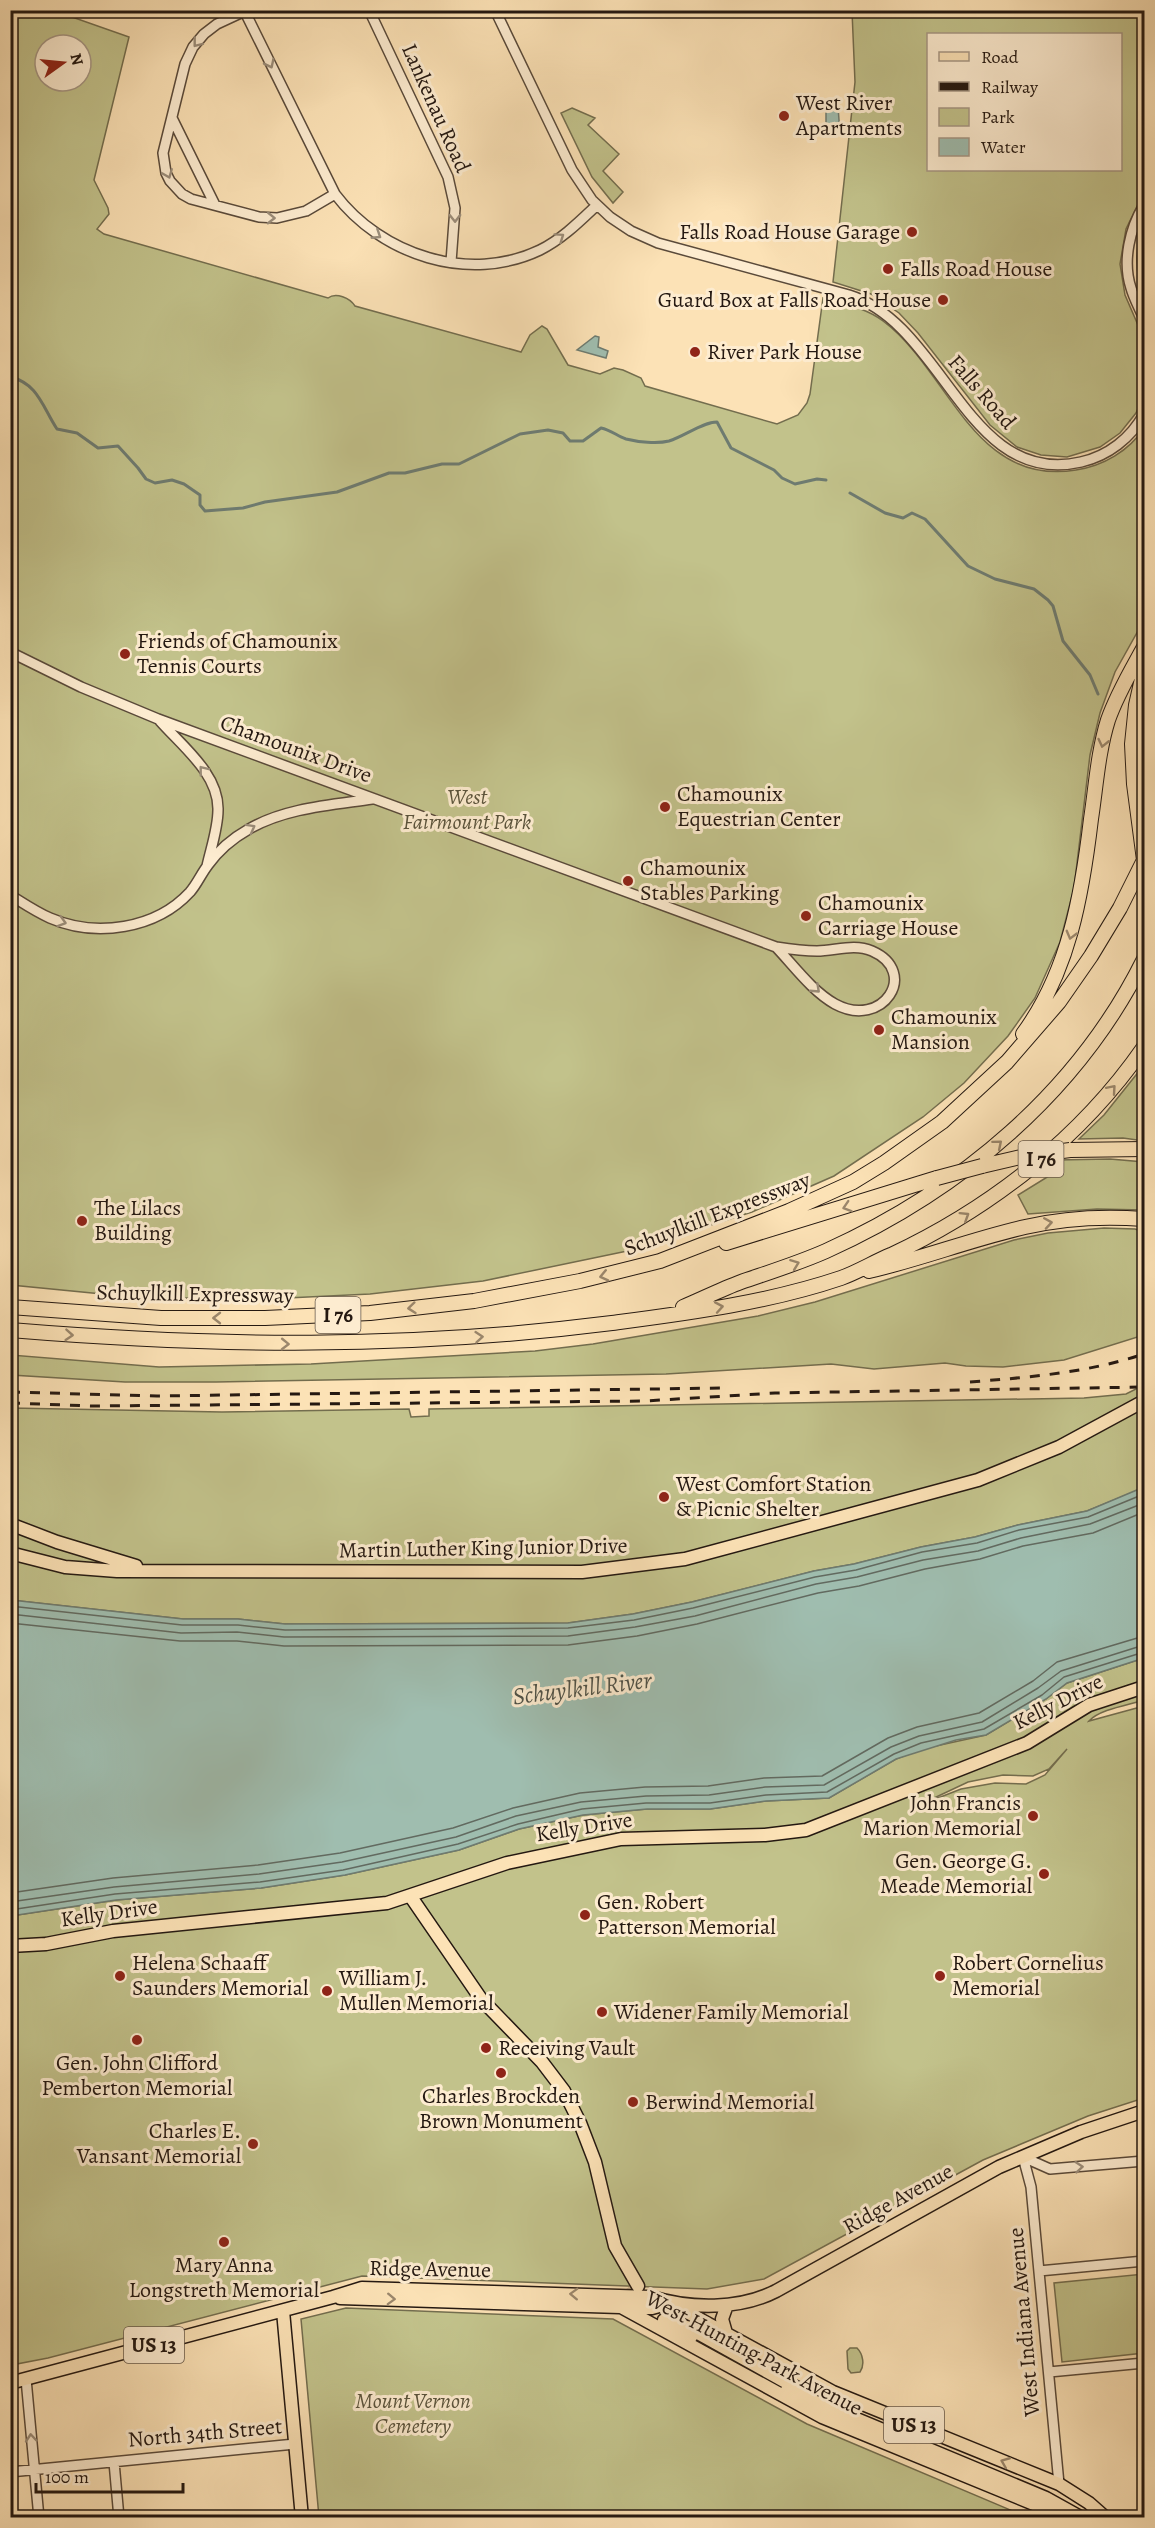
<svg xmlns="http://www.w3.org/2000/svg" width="1155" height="2528" font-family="Alegreya,serif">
  <rect width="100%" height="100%" fill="#fce2b6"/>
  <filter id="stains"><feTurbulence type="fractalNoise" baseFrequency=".00333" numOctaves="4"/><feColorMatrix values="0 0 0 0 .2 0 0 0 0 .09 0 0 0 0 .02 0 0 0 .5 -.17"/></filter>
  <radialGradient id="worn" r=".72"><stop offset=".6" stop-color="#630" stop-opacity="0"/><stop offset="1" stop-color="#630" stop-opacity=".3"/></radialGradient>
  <path fill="#c2c28b" stroke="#736d4e" stroke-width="1.5" fill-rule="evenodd" d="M 11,11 L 55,11 L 129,37 L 94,180 L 108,208 L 109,214 L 97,229 L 104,234 L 328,298 C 336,292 350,298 355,306 L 521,352 L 530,335 L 542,326 L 547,329 L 568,365 L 600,374 L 614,368 L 623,370 L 641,378 L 645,386 L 777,424 L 798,415 L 807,403 L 810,394 L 823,298 C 844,304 866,308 883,321 C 949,370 973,487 1076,470 C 1103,466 1129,451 1144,428 L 1144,620 L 1115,672 L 1100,713 L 1090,755 L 1074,888 L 1060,942 L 1035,998 L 1008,1036 L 964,1083 L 923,1117 L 834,1176 L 752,1212 L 632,1250 L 483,1281 L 370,1294 L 287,1298 L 143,1298 L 11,1285 ZM 45,45 L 81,45 L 81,81 L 45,81 Z
    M 852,11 L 1144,11 L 1144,192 L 1126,229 L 1120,264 L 1125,295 L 1144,339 L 1144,395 L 1136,413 L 1120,433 L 1100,447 L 1067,457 L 1041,455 L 1017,447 L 990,425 L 918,333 L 899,313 L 871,294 L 833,282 L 855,82 ZM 928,34 L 1120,34 L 1120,170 L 928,170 Z
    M 572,108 L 595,118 L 588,125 L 619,154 L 603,171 L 623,192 L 613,203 L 592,177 L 561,113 Z
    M 1144,221 L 1144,300 C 1135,273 1134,248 1144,221 Z
    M 1144,1065 L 1144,1141 L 1123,1138 L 1079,1139 L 1104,1115 Z
    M 1110,1159 L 1144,1162 L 1144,1210 L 1097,1209 L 1028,1214 L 1018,1195 L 1057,1171 L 1057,1160 Z
    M 1104,1228 L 1135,1229 L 1144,1232 L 1144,1335 L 1064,1360 L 1003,1367 L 966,1366 L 945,1363 L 874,1369 L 831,1364 L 666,1374 L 216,1382 L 125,1382 L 11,1375 L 11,1355 L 159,1367 L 311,1364 L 535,1351 L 593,1344 L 758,1316 L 815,1302 L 1014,1240 L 1048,1233 Z
    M 1144,1385 L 1144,1487 L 1139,1490 L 1087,1511 L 1018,1525 L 975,1537 L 921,1547 L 854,1564 L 814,1571 L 692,1602 L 633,1614 L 568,1623 L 285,1624 L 238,1619 L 183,1619 L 11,1600 L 11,1408 L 222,1412 L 409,1409 L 411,1417 L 429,1416 L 429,1409 L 1084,1398 L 1126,1394 Z
    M 1144,1658 L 1144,1700 C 1129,1705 1100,1709 1089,1721 L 1144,1706 L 1144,2098 L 1088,2116 L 983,2160 L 764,2279 L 707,2289 L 362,2276 L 48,2358 L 17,2364 L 16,2367 L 11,2369 L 11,1916 L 116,1900 L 261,1888 L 345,1875 L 459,1850 L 519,1829 L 583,1815 L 647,1809 L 710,1809 L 766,1801 L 829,1798 L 896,1759 L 922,1749 L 986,1735 L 1046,1699 L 1067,1683 ZM 1067,1749 L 1045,1775 L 1026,1784 L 995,1783 L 961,1789 L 915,1807 L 968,1782 L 1003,1775 L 1033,1776 L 1049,1769 Z
    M 1144,2274 L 1144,2353 L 1062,2362 L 1054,2283 Z
    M 346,2308 L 613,2319 L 807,2424 L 1027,2517 L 319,2517 L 301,2319 Z
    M 850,2348 L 857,2348 C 863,2354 865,2365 860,2372 L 851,2373 L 848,2369 L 847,2351 Z"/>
  <path fill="#9fbdaf" stroke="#6e7b70" stroke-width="1.5" d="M 838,106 L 840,134 L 826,134 L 826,108 Z
    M 595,336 L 599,337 L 598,347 L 608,351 L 606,358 L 577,350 Z
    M 1144,1487 L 1144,1658 L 1067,1683 L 1046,1699 L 986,1735 L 956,1740 L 896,1759 L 829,1798 L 766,1801 L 710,1809 L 647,1809 L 583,1815 L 519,1829 L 459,1850 L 345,1875 L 261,1888 L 116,1900 L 11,1916 L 11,1600 L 183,1619 L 238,1619 L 285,1624 L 568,1623 L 633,1614 L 692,1602 L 814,1571 L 854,1564 L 921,1547 L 975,1537 L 1018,1525 L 1087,1511 Z"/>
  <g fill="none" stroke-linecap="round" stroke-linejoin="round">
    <path stroke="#626a60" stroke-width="1.5" d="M 10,1606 L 182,1625 L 238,1625 L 285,1630 L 568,1628 L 634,1620 L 693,1608 L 815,1577 L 856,1570 L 922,1552 L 977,1543 L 1019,1530 L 1088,1517 L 1144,1494
      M 10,1614 L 181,1633 L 237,1632 L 284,1637 L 568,1636 L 635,1627 L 695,1616 L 816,1584 L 857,1577 L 923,1560 L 978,1551 L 1021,1538 L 1090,1524 L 1144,1503
      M 10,1623 L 180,1641 L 237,1641 L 284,1646 L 568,1645 L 637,1636 L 697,1624 L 818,1593 L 859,1586 L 925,1569 L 980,1559 L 1023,1546 L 1093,1533 L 1144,1512
      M 10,1893 L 113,1878 L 258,1865 L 340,1853 L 453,1828 L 513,1808 L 580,1793 L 645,1787 L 708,1786 L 764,1778 L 822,1776 L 888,1738 L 917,1727 L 979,1713 L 1033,1681 L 1057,1662 L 1144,1636
      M 10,1902 L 114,1887 L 259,1874 L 342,1862 L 456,1837 L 516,1816 L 581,1802 L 646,1796 L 709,1795 L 765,1787 L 824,1785 L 891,1747 L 919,1736 L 982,1722 L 1038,1688 L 1061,1671 L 1144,1645
      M 10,1910 L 115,1894 L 260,1882 L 343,1870 L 458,1844 L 518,1824 L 582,1809 L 646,1803 L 710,1803 L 766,1795 L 827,1792 L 894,1754 L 921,1743 L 984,1729 L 1042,1695 L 1064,1677 L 1144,1652"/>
    <path stroke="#6e7b70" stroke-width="3" d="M 10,377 C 38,383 43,408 57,429 L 77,433 L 98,448 L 118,446 L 138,468 L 146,479 L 155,483 L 172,480 L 184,484 L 200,495 L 200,505 L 205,511 L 243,508 L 265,502 L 337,492 L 389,473 L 405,473 L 442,464 L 459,464 L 520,434 L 548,430 L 563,433 L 570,441 L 583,441 L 601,428 C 611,430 617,436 626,439 C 638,442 657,444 669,441 C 685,436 703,422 717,422 L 731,448 L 774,470 L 782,478 L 795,484 L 817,479 L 826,480
      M 850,493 L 885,513 L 903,518 L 912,513 L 925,519 L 968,566 L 995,579 L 1034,589 L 1048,600 L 1053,606 L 1063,641 L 1090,675 L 1098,694"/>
    <path stroke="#d1ba95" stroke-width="12" stroke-dasharray="12 6" stroke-linecap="butt" d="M 630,2286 L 643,2302
      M 651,2301 L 675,2320"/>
    <defs>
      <path id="minor" d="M 244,10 L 335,194 C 381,255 469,284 540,250 C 562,239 579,222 597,205
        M 369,10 L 448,177 L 455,208 L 451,262
        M 495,10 L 572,170 L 592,200 L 610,217 L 631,231 L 658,243 L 849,295 C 945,325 967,488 1081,462 C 1108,456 1131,438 1144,414
        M 245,11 L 217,24 L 204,34 L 193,47 L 185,64 L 163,153 L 166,173 L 170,181 L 182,194 L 191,199 L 259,217 L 277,218 L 306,211 L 335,194
        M 172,118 L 215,205
        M 1144,205 C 1130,228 1122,261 1131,288 C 1134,299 1140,309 1144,319
        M 10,652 L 81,687 L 158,719 L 776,947 C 789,949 803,951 817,951 C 835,951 854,943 872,951 C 920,972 883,1030 835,1004 C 812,991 794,966 776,947
        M 160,721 C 182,746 219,774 218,810 C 218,828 211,848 207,866
        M 10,895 C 23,903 36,912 50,918 C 96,938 156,929 190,892 C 197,884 201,874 208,865 C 218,851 233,838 249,829 C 285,808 331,805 372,799
        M 1023,2157 L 1031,2187 L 1059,2484
        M 1023,2157 L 1050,2169 L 1144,2161
        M 1039,2271 L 1144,2261
        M 1049,2372 L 1144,2363
        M 26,2379 L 39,2518
        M 114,2462 L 119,2518
        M 10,2472 L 295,2444"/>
      <path id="major" d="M 10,1524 L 57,1542 L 136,1566
        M 10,1553 L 65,1567 L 117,1571 L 582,1572 L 685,1559 L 978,1480 L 1059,1447 L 1144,1401
        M 411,1897 L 481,1999 L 542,2062 L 564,2091 L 580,2123 L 595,2162 L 615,2246 L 638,2286
        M 10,1946 L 46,1944 L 113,1931 L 387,1903 L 507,1863 L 621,1839 L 765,1835 L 806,1830 L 1027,1743 L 1089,1705 L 1144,1687
        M 340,2298 L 652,2308 L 670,2303
        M 674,2305 L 833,2392 L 1059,2484 L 1089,2503 L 1106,2518
        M 621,2307 L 822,2417 L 1068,2518
        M 283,2311 L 302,2518
        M 664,2320 L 691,2337
        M 687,2327 L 800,2390
        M 726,2333 L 722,2319 L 727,2305
        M 10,2383 L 333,2297 L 362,2288 L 651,2297 C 690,2309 739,2310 776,2291 L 999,2167 L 1081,2132 L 1144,2111
        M 787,2390 L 1046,2498 L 1082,2518"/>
      <path id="highway" d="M 1023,1034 C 1069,971 1082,895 1091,819 C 1096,786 1098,752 1108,720 C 1117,694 1131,671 1144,647
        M 1070,1150 L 1144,1149
        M 982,1166 L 1025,1156
        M 726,1243 L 937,1178
        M 869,1271 C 921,1259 972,1239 1025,1227 C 1064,1218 1105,1216 1144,1219
        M 10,1307 L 161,1318 L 265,1318 L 370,1313 L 474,1301 L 580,1281 L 660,1261 L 789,1211 L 853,1182 L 884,1163 L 942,1122 L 1007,1062 L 1059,1002 L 1091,956 L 1120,908 L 1144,860 L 1134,784 L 1132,744 L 1136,705 L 1144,670
        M 683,1307 C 702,1299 722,1289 741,1282 C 770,1272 799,1263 826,1251 C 961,1190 1078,1092 1144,959
        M 10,1330 C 216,1347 407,1349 612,1323 C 688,1313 767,1303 841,1278 C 858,1272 874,1262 891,1255 C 991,1208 1081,1138 1144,1047"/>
    </defs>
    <use href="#minor" stroke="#5a4a3a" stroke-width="12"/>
    <use href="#major" stroke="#241811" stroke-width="15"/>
    <use href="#highway" stroke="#241811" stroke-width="16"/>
    <use href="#minor" stroke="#fdecd0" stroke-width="9"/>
    <use href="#major" stroke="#fce2b6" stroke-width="12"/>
    <use href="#highway" stroke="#fce2b6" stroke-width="14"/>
    <path stroke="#241811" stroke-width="3" stroke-dasharray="10 10" stroke-linecap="butt" d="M 970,1382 C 1031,1377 1086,1373 1144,1354
      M 10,1392 L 157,1396 L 722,1388
      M 10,1403 L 93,1406 L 645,1401 L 775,1393 L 1144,1387"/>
    <defs>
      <path id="highway-bridge" d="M 1025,1156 L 1070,1150
        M 937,1178 L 982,1166"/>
    </defs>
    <use href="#highway-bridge" stroke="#241811" stroke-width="16" stroke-linecap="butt"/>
    <use href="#highway-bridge" stroke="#fce2b6" stroke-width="14"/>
  </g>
  <defs><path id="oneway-chevron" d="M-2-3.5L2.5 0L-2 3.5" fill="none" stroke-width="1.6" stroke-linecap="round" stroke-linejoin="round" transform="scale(1.5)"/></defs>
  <g stroke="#9b8d7a">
    <use href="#oneway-chevron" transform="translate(197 43) rotate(128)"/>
    <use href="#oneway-chevron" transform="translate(270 64) rotate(64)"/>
    <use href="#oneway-chevron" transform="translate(168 174) rotate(68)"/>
    <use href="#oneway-chevron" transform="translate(271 218) rotate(1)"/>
    <use href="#oneway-chevron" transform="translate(455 218) rotate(89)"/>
    <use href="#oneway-chevron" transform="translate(377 235) rotate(33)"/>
    <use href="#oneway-chevron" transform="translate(560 237) rotate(-35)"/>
    <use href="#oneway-chevron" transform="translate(203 770) rotate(-128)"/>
    <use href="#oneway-chevron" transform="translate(251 828) rotate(-29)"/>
    <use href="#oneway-chevron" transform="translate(62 922) rotate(16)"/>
    <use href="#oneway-chevron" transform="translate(816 989) rotate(43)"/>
    <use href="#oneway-chevron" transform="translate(1079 2167) rotate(-5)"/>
    <use href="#oneway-chevron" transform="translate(31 2438) rotate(-95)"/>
  </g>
  <g stroke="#9b876c">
    <use href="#oneway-chevron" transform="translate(1103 743) rotate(103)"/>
    <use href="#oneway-chevron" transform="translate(1071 935) rotate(105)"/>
    <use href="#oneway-chevron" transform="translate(1112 1089) rotate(-49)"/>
    <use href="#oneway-chevron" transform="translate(998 1144) rotate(-40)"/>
    <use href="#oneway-chevron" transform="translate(847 1207) rotate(162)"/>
    <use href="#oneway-chevron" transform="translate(965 1216) rotate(-32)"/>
    <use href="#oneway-chevron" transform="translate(1048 1223) rotate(-9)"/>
    <use href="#oneway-chevron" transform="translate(795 1264) rotate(-21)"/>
    <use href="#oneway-chevron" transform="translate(604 1276) rotate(167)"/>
    <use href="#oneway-chevron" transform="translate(719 1307) rotate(-10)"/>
    <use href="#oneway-chevron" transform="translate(412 1308) rotate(174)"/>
    <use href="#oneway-chevron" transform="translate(217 1318) rotate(180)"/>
    <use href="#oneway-chevron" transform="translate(69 1335) rotate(4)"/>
    <use href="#oneway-chevron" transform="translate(479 1337) rotate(-5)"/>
    <use href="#oneway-chevron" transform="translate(285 1344) rotate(1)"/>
    <use href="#oneway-chevron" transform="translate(574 2294) rotate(-178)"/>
    <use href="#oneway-chevron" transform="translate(391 2299) rotate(2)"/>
    <use href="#oneway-chevron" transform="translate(1005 2462) rotate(-158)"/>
  </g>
  <g fill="#8f2418" stroke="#fdecd0" stroke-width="2">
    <circle cx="784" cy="116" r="6"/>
    <circle cx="912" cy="232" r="6"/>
    <circle cx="888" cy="269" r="6"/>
    <circle cx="943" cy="300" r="6"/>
    <circle cx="695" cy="352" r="6"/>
    <circle cx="125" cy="654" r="6"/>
    <circle cx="665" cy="807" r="6"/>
    <circle cx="628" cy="881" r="6"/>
    <circle cx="806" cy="916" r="6"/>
    <circle cx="879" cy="1030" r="6"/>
    <circle cx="82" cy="1221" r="6"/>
    <circle cx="664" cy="1497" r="6"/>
    <circle cx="1033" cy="1816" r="6"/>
    <circle cx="1044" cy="1874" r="6"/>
    <circle cx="585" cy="1915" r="6"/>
    <circle cx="120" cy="1976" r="6"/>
    <circle cx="940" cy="1976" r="6"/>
    <circle cx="327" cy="1991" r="6"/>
    <circle cx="602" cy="2012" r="6"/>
    <circle cx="137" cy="2040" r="6"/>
    <circle cx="486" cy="2048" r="6"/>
    <circle cx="501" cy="2073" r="6"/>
    <circle cx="633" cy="2102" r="6"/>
    <circle cx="253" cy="2144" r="6"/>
    <circle cx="224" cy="2242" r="6"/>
  </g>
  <g text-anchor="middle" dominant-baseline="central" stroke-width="6" stroke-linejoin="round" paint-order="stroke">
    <g fill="#fdecd0" stroke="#65584a" stroke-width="1.5">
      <rect x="1018.5" y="1141" width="45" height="36" rx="4.5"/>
      <rect x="315.5" y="1297" width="45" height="36" rx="4.5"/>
      <rect x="124" y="2327" width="60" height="36" rx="4.5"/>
      <rect x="884" y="2407" width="60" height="36" rx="4.5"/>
    </g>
    <g font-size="21" font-weight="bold" fill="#241811">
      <text x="1041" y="1159">I 76</text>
      <text x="338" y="1315">I 76</text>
      <text x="154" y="2345">US 13</text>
      <text x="914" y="2425">US 13</text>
    </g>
    <g font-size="22" fill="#241811" stroke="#fdecd0" text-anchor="start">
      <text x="796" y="103">West River<tspan x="796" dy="25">Apartments</tspan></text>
      <text x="900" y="232" text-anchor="end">Falls Road House Garage</text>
      <text x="900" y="269">Falls Road House</text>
      <text x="931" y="300" text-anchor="end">Guard Box at Falls Road House</text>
      <text x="707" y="352">River Park House</text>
      <text x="137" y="641">Friends of Chamounix<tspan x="137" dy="25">Tennis Courts</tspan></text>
      <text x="677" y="794">Chamounix<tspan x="677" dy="25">Equestrian Center</tspan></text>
      <text x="640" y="868">Chamounix<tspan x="640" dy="25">Stables Parking</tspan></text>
      <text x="818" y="903">Chamounix<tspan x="818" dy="25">Carriage House</tspan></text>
      <text x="891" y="1017">Chamounix<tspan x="891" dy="25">Mansion</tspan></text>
      <text x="94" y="1208">The Lilacs<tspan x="94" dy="25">Building</tspan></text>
      <text x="676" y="1484">West Comfort Station<tspan x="676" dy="25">&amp; Picnic Shelter</tspan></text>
      <text x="1021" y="1803" text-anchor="end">John Francis<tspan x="1021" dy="25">Marion Memorial</tspan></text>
      <text x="1032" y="1861" text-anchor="end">Gen. George G.<tspan x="1032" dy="25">Meade Memorial</tspan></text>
      <text x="597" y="1902">Gen. Robert<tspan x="597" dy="25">Patterson Memorial</tspan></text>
      <text x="132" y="1963">Helena Schaaff<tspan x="132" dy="25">Saunders Memorial</tspan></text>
      <text x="952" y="1963">Robert Cornelius<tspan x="952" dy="25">Memorial</tspan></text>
      <text x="339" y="1978">William J.<tspan x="339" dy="25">Mullen Memorial</tspan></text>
      <text x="614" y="2012">Widener Family Memorial</text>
      <text x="498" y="2048">Receiving Vault</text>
      <text x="137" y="2063" text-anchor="middle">Gen. John Clifford<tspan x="137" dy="25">Pemberton Memorial</tspan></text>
      <text x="501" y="2096" text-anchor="middle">Charles Brockden<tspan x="501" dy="25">Brown Monument</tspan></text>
      <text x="645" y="2102">Berwind Memorial</text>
      <text x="241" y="2131" text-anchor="end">Charles E.<tspan x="241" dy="25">Vansant Memorial</tspan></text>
      <text x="224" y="2265" text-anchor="middle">Mary Anna<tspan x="224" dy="25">Longstreth Memorial</tspan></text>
    </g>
    <g font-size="22" fill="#241811" stroke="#fdecd0">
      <text transform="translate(436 108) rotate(66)">Lankenau Road</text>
      <text transform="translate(982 392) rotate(49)">Falls Road</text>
      <text transform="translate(296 749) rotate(20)">Chamounix Drive</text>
      <text transform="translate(717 1214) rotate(-21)">Schuylkill Expressway</text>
      <text transform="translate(195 1294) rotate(1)">Schuylkill Expressway</text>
      <text transform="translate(483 1548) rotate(-1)">Martin Luther King Junior Drive</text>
      <text transform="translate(1058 1702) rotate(-27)">Kelly Drive</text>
      <text transform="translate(584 1827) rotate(-9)">Kelly Drive</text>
      <text transform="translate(109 1913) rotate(-8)">Kelly Drive</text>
      <text transform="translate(898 2199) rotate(-29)">Ridge Avenue</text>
      <text transform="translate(430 2269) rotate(1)">Ridge Avenue</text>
      <text transform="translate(1024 2322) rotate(-95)">West Indiana Avenue</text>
      <text transform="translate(754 2353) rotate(28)">West Hunting Park Avenue</text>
      <text transform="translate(205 2433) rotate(-5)">North 34th Street</text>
    </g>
    <g font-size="22" font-style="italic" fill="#5b543c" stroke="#fdecd0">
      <text x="467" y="797">West<tspan x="467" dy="25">Fairmount Park</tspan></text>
      <text x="413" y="2401">Mount Vernon<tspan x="413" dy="25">Cemetery</tspan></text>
    </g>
    <g font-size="24" font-style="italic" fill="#4f5248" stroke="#fdecd0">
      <text transform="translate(582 1688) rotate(-7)">Schuylkill River</text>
    </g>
  </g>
  <rect width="1155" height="2528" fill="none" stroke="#fce2b6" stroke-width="36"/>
  <rect x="12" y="12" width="1131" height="2504" fill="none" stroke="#241811" stroke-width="3"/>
  <rect x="18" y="18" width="1119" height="2492" fill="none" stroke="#241811" stroke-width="1.5"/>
  <rect x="927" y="33" width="195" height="138" fill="#fdecd0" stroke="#a69784" stroke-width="1.5"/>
  <rect x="939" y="52" width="30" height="9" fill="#fce2b6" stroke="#a69784" stroke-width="1.5"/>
  <text x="981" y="63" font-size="18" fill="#241811">Road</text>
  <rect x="939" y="82" width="30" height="9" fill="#241811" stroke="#a69784" stroke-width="1.5"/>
  <text x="981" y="93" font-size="18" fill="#241811">Railway</text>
  <rect x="939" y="108" width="30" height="18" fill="#c2c28b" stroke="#a69784" stroke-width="1.5"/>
  <text x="981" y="123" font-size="18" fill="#241811">Park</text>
  <rect x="939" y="138" width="30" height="18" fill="#9fbdaf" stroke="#a69784" stroke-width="1.5"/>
  <text x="981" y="153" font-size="18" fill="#241811">Water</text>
  <g transform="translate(63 63) rotate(75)"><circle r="28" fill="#fdecd0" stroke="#a69784" stroke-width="1.5"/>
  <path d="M0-4.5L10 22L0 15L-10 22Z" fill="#8f2418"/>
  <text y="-9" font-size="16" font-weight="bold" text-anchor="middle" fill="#241811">N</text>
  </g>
  <path d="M36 2483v9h147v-9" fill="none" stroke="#241811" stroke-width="3"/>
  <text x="45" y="2483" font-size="18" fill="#241811" stroke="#fdecd0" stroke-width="4.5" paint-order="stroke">100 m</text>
  <rect width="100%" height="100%" filter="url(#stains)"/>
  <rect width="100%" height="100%" fill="url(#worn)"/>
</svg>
